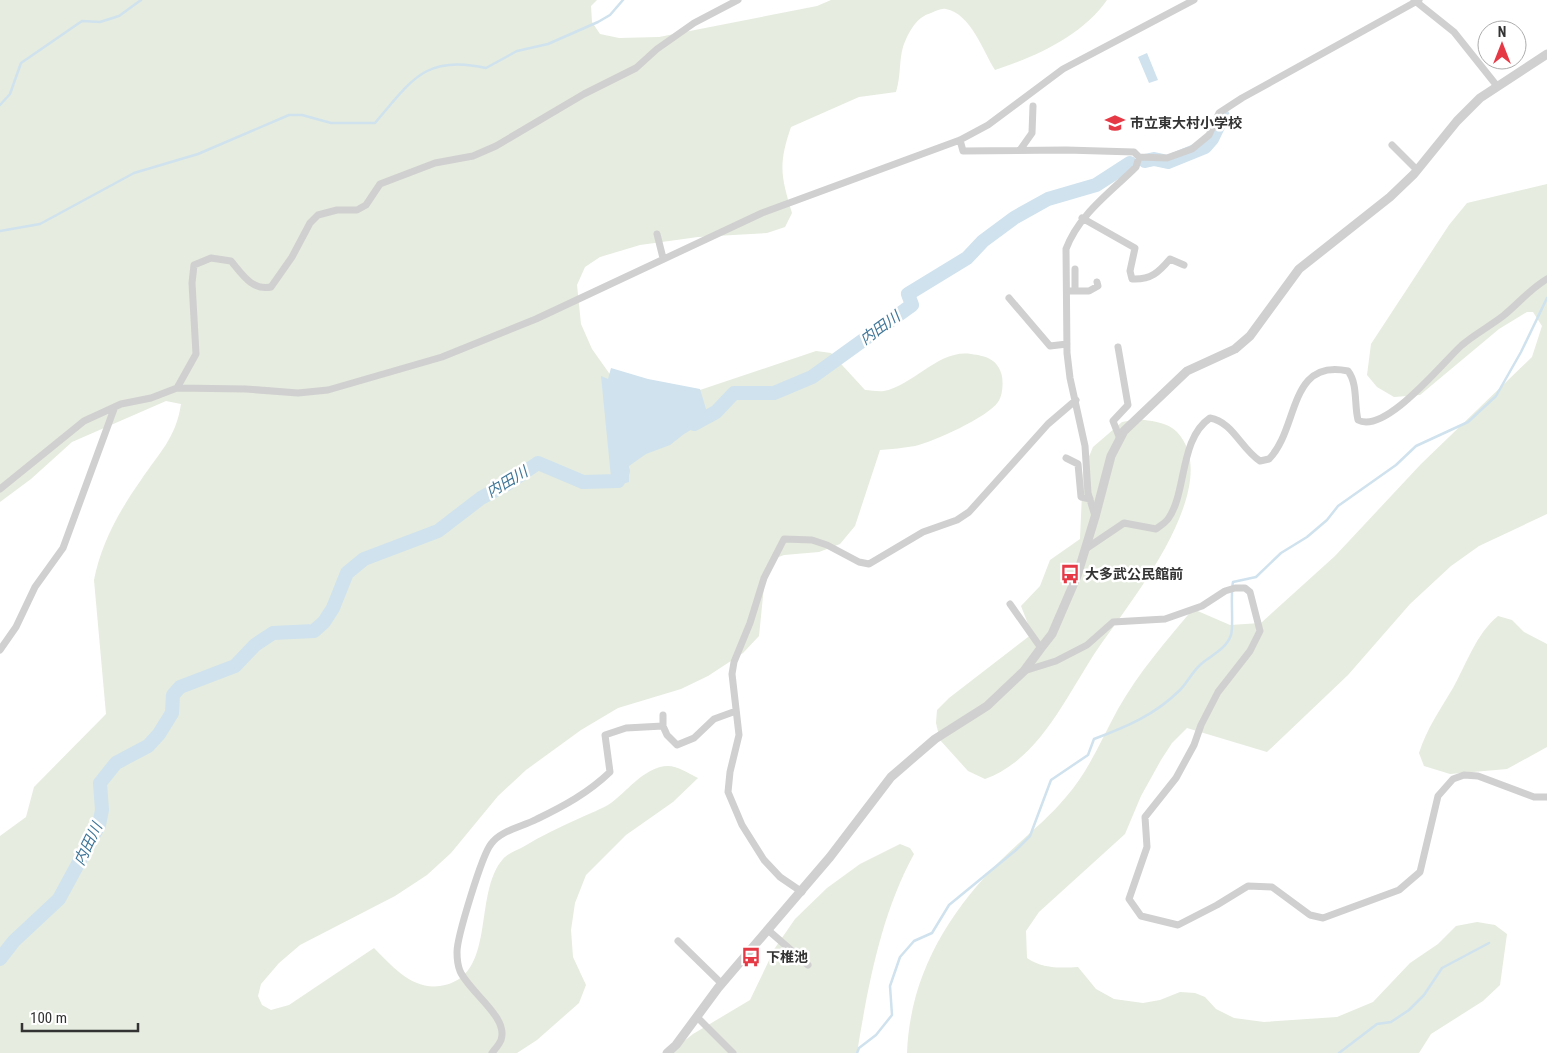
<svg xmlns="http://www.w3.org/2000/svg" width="1547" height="1053" font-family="'Roboto Condensed','Noto Sans JP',sans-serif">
  <rect width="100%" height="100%" fill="#fff"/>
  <path fill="#e6ecdf" d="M 0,0 L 597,0 L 591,6 L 592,22 L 600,34 L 619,38 L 659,37 L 817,6 L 831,0 L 1107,0 C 1082,36 1035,57 995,70 C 983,51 971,14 946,9 C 941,8 936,11 931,13 C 916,17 908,33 903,47 C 899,60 901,76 896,92 L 859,97 L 791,127 C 778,165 781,176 792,213 L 785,227 L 767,233 L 698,237 L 640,245 L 600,257 L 585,267 L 577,285 L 581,324 L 592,349 L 609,373 L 626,387 L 700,390 L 816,351 L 831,353 L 865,390 C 871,390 878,392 884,391 C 914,385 939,349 971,354 C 986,356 998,359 1002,376 C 1003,383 1003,395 998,402 C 988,417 933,442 915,446 C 903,448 892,449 880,450 L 855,526 L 840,544 L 819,552 L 784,555 L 771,560 L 764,586 L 759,636 L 743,653 L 708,676 L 681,689 L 618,708 L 581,730 L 526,770 L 498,796 L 451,853 L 427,875 L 395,896 L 300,945 L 279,963 L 261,984 L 258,996 L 262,1005 L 271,1010 L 289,1005 L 374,948 C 392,966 412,990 440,986 C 498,978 472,894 503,859 C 507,854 517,850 523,847 C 541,836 560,827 580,818 C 590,813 602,809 611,803 C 627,791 640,773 660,767 C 675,763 685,772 698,778 L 673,802 L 626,835 L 586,875 L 575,903 L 571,930 L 573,957 L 586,985 L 579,1003 L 537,1040 L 517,1053 L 0,1053 L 0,836 L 26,817 L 34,787 L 106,714 L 94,580 C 101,544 119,511 141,480 C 159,453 176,438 181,404 L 166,401 L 72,442 L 31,479 L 0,502 Z
    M 1547,184 L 1547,514 L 1479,546 L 1451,566 L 1410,604 L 1348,675 L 1267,752 L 1187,728 L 1172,743 L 1161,760 L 1141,796 L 1125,834 L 1039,912 L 1026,931 L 1027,958 C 1043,969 1060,968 1078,967 L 1096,989 L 1114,999 L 1143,1003 L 1160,1000 L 1180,992 L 1195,993 L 1205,997 L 1216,1009 L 1234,1018 L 1264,1022 L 1337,1017 L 1373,1002 L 1410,963 L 1438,944 L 1456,926 L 1477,922 L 1495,925 L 1507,934 L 1500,985 L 1483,1001 L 1431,1034 L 1419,1053 L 907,1053 C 910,976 947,914 1001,860 C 1022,839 1047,820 1066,797 C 1089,771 1102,738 1118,709 C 1139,672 1166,641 1193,609 L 1230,625 L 1261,623 L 1335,556 L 1421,464 L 1532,357 L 1542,326 L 1533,312 L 1527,312 L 1499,329 L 1420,395 L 1394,397 L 1377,387 L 1367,375 L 1371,344 L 1449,225 L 1467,203 Z
    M 1138,419 C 1150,421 1168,422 1177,432 C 1226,485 1130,602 1099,647 C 1068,692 1041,759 985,779 L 968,771 L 940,740 L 936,723 L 937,710 L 949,698 L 1032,634 L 1021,606 L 1040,586 L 1050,560 L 1080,539 L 1083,471 L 1093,447 L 1122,422 Z
    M 1498,616 L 1512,620 L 1524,632 L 1547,644 L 1547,747 L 1507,769 L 1450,774 L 1424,766 L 1419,753 C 1427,728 1440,710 1453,688 C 1467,663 1476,634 1498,616 Z
    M 900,844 L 910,848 L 914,854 C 881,914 868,986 857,1053 L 669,1053 L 693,1034 L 750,1000 L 775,948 L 795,919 L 827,888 L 860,864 Z"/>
  <path fill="#cfe2ee" d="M 1147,53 L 1158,80 L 1149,83 L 1138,57 Z
    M 611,368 L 648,379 L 700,389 L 709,419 L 684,434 L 670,445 L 646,454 L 629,466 L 629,482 L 612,487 L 601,376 L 608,379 Z"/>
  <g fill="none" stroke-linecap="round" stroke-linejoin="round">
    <path stroke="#cfe2ee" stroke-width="2.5" d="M 0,105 L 10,94 L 21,63 L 82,21 L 100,22 L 119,16 L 141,0
      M 0,231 L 40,224 L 134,173 L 198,154 L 289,115 L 302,115 L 331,123 L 375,123 C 411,81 425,54 486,68 L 517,51 L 548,44 L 598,22 L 610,15 L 623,0
      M 857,1053 L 859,1048 L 876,1035 L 892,1015 L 890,986 L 900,957 L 914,941 L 932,933 L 949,905 L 1016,850 L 1030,836 L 1051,780 L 1088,755 L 1094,739 C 1126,727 1155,715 1180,690 C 1187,683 1191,674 1199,666 C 1209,656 1226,650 1231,635 C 1234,626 1230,596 1233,582 L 1256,577 L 1281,553 L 1307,537 L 1327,520 L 1338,506 L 1396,465 L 1416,446 L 1468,422 L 1496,396 L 1521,352 L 1547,298
      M 1339,1053 L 1377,1024 L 1391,1022 L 1409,1010 L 1424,995 L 1442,968 L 1489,943"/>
    <path stroke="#cfe2ee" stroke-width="14" d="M 1145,161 L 1154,159 L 1168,162 L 1205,147 L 1212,139 L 1223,116
      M 694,424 L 716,412 L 734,393 L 774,393 L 812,377 L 912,305 L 908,294 L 967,258 L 983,241 L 1014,218 L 1048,199 L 1096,185 L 1130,163
      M 0,959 L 14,941 L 59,899 L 99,825 L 102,810 L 100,783 L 116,763 L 148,746 L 159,734 L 172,713 L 173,695 L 180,687 L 235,666 L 255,645 L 273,633 L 314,631 L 324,622 L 333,608 L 347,573 L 364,559 L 438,531 L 481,498 L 507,484 L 538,463 L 583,482 L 618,481 L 623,471"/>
    <path stroke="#d0d0d0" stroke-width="7" d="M 1414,0 L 1454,32 L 1497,86
      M 960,140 L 963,151 L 1066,150 L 1134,152 L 1139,157 L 1167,158 L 1192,149 L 1209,135 L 1219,113 L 1242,98 L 1419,0
      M 1392,145 L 1417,170
      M 1020,150 L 1032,133 L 1033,106
      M 1082,218 L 1135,248 L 1130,271 L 1132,279 C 1151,280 1159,272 1170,259 L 1184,265
      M 657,234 L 663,258
      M 1067,291 L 1089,291 L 1098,286 L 1097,282
      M 1075,291 L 1075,269
      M 1009,298 L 1050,346 L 1067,344
      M 1118,347 L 1128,405 L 1113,421 L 1120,439
      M 177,388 L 196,354 L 192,283 L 194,265 L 211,258 L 231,261 C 242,274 252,291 271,287 L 292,257 L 310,223 L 318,215 L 337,210 L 357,210 L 366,205 L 380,184 L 435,163 L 473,156 L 496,146 L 584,94 L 636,68 L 657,49 L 694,23 L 738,0
      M 1066,458 L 1078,464 L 1081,497 L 1090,499
      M 0,489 L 84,421 L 121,404 L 151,398 L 177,388 L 246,389 L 298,393 L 328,390 L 442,357 L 536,319 L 762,213 L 960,140 L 988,125 L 1063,69 L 1194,0
      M 1095,516 L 1088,493 L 1085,446 L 1070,378 L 1067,353 L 1066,249 C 1079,214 1111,192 1136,167 L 1139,157
      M 1087,548 L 1124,523 L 1156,529 C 1160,526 1165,523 1168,519 C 1187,493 1179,439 1210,418 C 1233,422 1241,449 1260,461 L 1269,459 C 1299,429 1288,358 1348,371 C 1358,384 1354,404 1358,420 C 1385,435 1443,362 1462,345 C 1475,334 1490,326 1503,316 C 1518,304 1530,289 1547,279
      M 1010,604 L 1041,648
      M 0,650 L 16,627 L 35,587 L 63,548 L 114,409
      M 1024,671 L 1056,661 L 1087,645 L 1113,622 L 1165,619 L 1202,606 L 1225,591 L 1235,588 L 1245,588 L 1250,592 L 1260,631 L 1250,651 L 1218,692 L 1201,725 L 1194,745 L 1176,778 L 1145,817 L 1147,847 L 1129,899 L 1141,916 L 1178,925 L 1217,905 L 1248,886 L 1272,887 L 1310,915 L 1323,918 L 1399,890 L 1420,872 L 1438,796 L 1453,779 L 1464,775 L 1478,776 L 1534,797 L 1547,797
      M 663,715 L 663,726
      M 802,892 L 780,877 L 764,860 L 742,825 L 728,792 L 730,772 L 739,735 L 732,674 L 734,662 L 750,623 L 764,578 L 784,539 L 812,540 L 827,545 L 859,562 L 869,564 L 923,532 L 957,520 L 969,512 L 1048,424 L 1076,400
      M 768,930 L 808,965
      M 678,941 L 722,984
      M 697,1017 L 733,1053
      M 492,1053 C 495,1049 499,1045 501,1040 C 509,1017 469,992 460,971 C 458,966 457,958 457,952 C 457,937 482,855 491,844 C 501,830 522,827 537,819 C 564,806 588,793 610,772 L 605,735 L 626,728 L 663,726 L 667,735 L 677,745 L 694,738 L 714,719 L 736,711"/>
    <path stroke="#d0d0d0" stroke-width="9" d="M 667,1053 L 676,1045 L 718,988 L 830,857 L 891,777 L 935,739 L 987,706 L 1024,671 L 1041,648 L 1052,634 L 1077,576 L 1095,517 L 1111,456 L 1124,431 L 1187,371 L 1235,349 L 1250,336 L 1299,269 L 1390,197 L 1414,174 L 1457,121 L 1480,98 L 1547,54"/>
  </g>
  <defs>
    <symbol id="school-bare" viewBox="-9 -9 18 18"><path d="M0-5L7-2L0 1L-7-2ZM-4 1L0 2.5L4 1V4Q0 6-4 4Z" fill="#e63946" stroke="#fff" stroke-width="2.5" paint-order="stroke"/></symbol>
    <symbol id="bus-bare" viewBox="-9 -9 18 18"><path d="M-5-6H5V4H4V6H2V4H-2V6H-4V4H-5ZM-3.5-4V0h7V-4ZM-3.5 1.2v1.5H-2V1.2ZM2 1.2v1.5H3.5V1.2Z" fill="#e63946" stroke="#fff" stroke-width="2.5" paint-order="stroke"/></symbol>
  </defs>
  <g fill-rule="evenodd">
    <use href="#school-bare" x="1101" y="109" width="28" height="28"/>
    <use href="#bus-bare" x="1056" y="560" width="28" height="28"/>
    <use href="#bus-bare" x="737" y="943" width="28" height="28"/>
  </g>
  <g text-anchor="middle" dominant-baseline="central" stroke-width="5" stroke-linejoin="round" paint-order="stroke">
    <g font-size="14" font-weight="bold" fill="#333" stroke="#fff" text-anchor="start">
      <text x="1130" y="123">市立東大村小学校</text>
      <text x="1085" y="574">大多武公民館前</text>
      <text x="766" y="957">下椎池</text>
    </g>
    <g font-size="15" font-style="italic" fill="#3f7597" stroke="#fff">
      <text transform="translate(880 328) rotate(-36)">内田川</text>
      <text transform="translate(507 482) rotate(-31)">内田川</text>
      <text transform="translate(88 844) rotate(-64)">内田川</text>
    </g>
  </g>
  <g transform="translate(1502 45)"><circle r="24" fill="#ffffff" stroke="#adadad"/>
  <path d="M0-4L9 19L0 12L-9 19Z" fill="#e63946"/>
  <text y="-8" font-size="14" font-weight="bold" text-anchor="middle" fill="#333333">N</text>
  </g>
  <path d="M22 1023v8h116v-8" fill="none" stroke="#333333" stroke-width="2.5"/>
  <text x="30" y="1023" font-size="15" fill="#333333" stroke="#ffffff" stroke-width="4" paint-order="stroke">100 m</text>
</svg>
